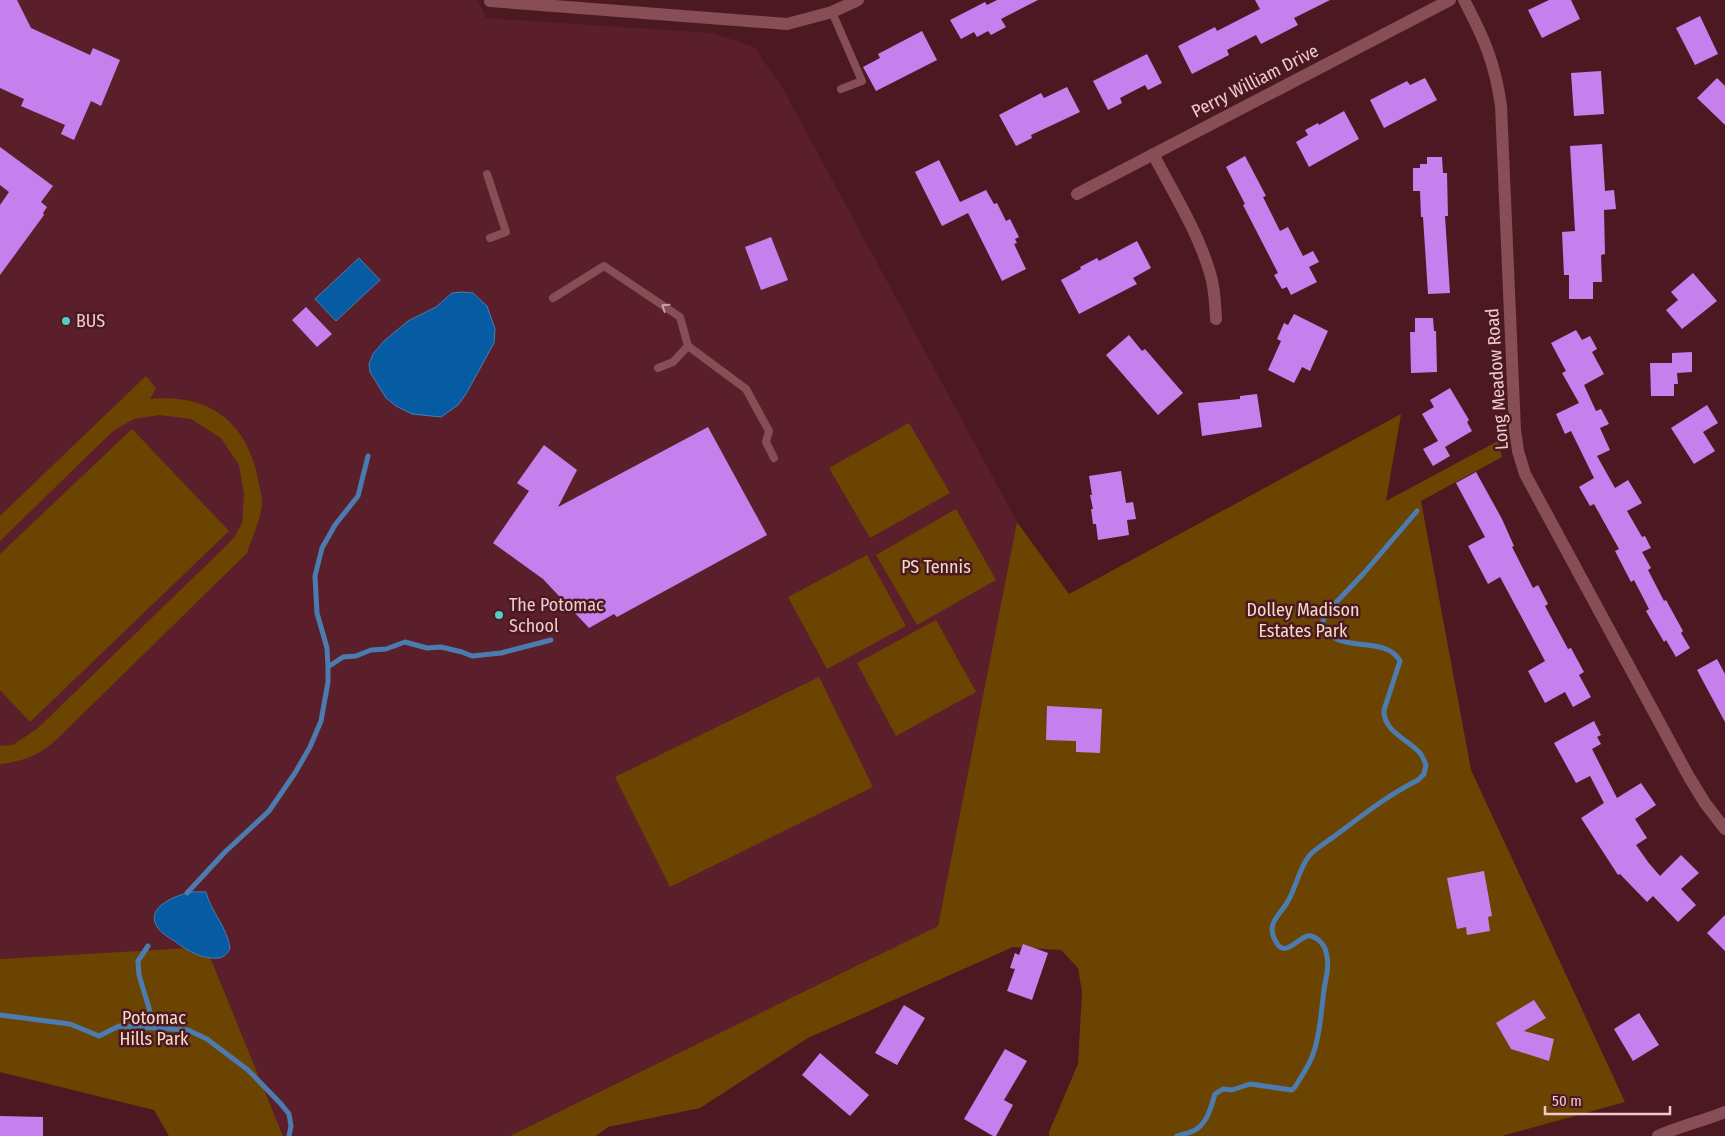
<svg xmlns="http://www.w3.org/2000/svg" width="1725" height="1136" font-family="'Fira Sans Condensed',sans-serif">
  <rect width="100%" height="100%" fill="#4c1923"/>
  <path fill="#5a1f2b" d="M 0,0 L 478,0 L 486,18 L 712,33 L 754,47 L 782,87 L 1017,522 L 938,926 L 520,1136 L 283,1136 L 206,947 L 0,959 Z"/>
  <path fill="#6c4401" d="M 146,376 L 156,388 L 150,399 C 208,393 247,421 258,479 C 259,487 263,497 262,505 C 260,522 252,537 247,553 L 55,741 C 39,755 22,762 0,764 L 0,746 L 13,745 L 38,728 L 226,546 L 235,536 L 242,523 L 244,494 L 239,465 L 221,438 L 191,419 L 159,415 L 134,419 L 113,431 L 0,541 L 0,516 Z
    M 1401,414 L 1386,501 L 1498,441 L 1502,457 L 1421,501 L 1471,770 L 1625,1102 L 1502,1136 L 1049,1136 L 1049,1132 L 1078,1064 L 1082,992 L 1078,968 L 1061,950 L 1013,947 L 808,1038 L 700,1108 L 608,1127 L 596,1136 L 510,1136 L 938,926 L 1017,522 L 1069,594 Z
    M 909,423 L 950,493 L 870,538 L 829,468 Z
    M 132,429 L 229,531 L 30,722 L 0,690 L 0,554 Z
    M 956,509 L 996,580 L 917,625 L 876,555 Z
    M 867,555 L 906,626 L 827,669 L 788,597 Z
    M 936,620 L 976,692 L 896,736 L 857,663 Z
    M 819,677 L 873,787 L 670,887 L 615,777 Z
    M 206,947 L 283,1136 L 169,1136 L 154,1110 L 0,1072 L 0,959 Z"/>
  <path fill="#075ba2" stroke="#4c7caf" d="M 359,258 L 380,280 L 336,321 L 315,299 Z
    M 462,292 L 473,293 L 487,306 L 495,329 L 494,343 L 466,394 L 458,405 L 441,417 L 412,414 L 396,406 L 386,398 L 370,372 L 369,364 L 373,354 L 384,341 L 408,321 L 436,307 L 452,293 Z
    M 206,892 C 211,912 228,928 230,949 C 227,953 225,957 219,958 C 204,960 187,951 176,942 C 170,938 162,934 158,928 C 144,909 172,897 187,893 C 193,891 200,892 206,892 Z"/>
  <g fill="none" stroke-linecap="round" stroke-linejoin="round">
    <path stroke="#4c7caf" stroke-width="5" d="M 328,667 L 327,648 L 317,613 L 315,576 L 322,548 L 335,525 L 358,496 L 368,456
      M 187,893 L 225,852 L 269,811 L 295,773 L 310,747 L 321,721 L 328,682 L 328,667 L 343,657 L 356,656 L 371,650 L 386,649 L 405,642 L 427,648 L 441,647 L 462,652 L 472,656 L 501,653 L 551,640
      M 148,946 L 138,961 L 139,975 L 155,1028
      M 0,1015 L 70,1024 L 99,1036 L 119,1026 L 188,1030 L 207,1039 L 248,1070 L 281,1104 L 289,1114 L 291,1126 L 289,1136
      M 1177,1136 C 1182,1134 1187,1134 1193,1131 C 1207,1125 1211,1107 1215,1094 L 1223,1089 L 1232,1090 L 1250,1084 L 1292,1090 L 1295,1087 C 1301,1077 1308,1067 1312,1057 C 1320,1036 1321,1012 1324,990 C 1326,977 1330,965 1326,952 C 1325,945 1318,938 1311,936 C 1299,933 1285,964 1274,938 C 1267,922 1281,914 1288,901 C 1296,887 1299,869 1309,856 C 1316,848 1327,842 1336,835 C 1363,815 1388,795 1418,780 L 1424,774 L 1426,765 C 1424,760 1422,754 1418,751 C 1406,739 1383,730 1384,710 L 1400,661 C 1385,633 1334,657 1322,623 L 1327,612 L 1364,573 L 1417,511"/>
  </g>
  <path fill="#c580ee" d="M 0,0 L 17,0 L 31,28 L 90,55 L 93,48 L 120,60 L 101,106 L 91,101 L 74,140 L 61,134 L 65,125 L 21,106 L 24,99 L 0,88 Z
    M 997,0 L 1038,0 L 1001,19 L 1006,27 L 991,35 L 988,31 L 977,37 L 974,32 L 961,39 L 950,20 L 985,2 L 987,5 Z
    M 1255,0 L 1330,0 L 1294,18 L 1298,25 L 1261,44 L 1256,35 L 1227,50 L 1229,55 L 1192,74 L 1178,46 L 1215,27 L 1217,31 L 1260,9 Z
    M 1549,0 L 1571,0 L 1580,19 L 1542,38 L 1528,10 Z
    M 1700,16 L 1718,54 L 1695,65 L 1676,28 Z
    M 922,31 L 937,60 L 876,91 L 863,67 L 880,58 L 878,54 Z
    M 1147,54 L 1162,83 L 1148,90 L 1145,85 L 1120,98 L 1122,103 L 1108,110 L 1093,81 Z
    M 1601,71 L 1604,114 L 1574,116 L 1571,73 Z
    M 1425,78 L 1437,100 L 1384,128 L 1370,100 L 1407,81 L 1410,85 Z
    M 1717,78 L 1725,86 L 1725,125 L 1697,98 Z
    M 1067,87 L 1080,112 L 1031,135 L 1032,138 L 1016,146 L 999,115 L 1041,93 L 1044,98 Z
    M 1344,111 L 1359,139 L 1309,167 L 1296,142 L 1308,135 L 1305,130 L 1318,123 L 1319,125 Z
    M 1602,144 L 1605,191 L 1614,190 L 1616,209 L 1604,210 L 1605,254 L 1601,255 L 1602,282 L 1593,282 L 1593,299 L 1569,299 L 1569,275 L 1564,275 L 1562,232 L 1575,231 L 1570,146 Z
    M 0,147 L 53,186 L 41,202 L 47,207 L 43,213 L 44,215 L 0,275 L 0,205 L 9,192 L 0,185 Z
    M 1245,156 L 1266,196 L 1263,197 L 1280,231 L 1288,227 L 1303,256 L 1313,251 L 1319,262 L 1309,267 L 1317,282 L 1291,295 L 1287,287 L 1282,289 L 1274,275 L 1278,273 L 1243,205 L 1245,204 L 1226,167 Z
    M 1427,157 L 1442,157 L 1443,173 L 1447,173 L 1448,216 L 1445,216 L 1450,293 L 1428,294 L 1423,217 L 1421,217 L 1420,191 L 1413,191 L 1413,168 L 1420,168 L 1420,164 L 1427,164 Z
    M 939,160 L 960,202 L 986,190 L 994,204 L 997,203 L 1006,221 L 1010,219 L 1019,237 L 1015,239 L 1017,243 L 1014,244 L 1026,269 L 1002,281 L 968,213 L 942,226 L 915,172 Z
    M 771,237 L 788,280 L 761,290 L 745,247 Z
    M 1137,241 L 1151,268 L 1133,278 L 1137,284 L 1079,314 L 1061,280 L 1081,269 L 1080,267 L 1097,258 L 1099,261 Z
    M 1693,273 L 1717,301 L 1682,329 L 1666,310 L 1678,300 L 1671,292 Z
    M 306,307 L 332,334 L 317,347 L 292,320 Z
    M 1294,314 L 1328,331 L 1310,371 L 1302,367 L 1294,383 L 1268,370 L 1281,341 L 1277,339 L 1284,323 L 1288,325 Z
    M 1415,318 L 1433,318 L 1434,331 L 1436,331 L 1437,372 L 1411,373 L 1410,332 L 1415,332 Z
    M 1576,330 L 1582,340 L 1590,336 L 1597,349 L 1592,352 L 1604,374 L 1584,385 L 1596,411 L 1601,409 L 1609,424 L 1600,428 L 1610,450 L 1597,456 L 1615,488 L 1628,480 L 1642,503 L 1627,511 L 1642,537 L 1645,536 L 1651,548 L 1642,552 L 1651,568 L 1648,570 L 1664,601 L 1666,600 L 1683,631 L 1681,633 L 1690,648 L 1676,657 L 1666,640 L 1664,642 L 1646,611 L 1649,609 L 1634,580 L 1631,582 L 1615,551 L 1619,549 L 1594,504 L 1590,506 L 1579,487 L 1594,478 L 1571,431 L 1565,434 L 1556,414 L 1579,403 L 1562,373 L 1566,371 L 1551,343 Z
    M 1129,335 L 1142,351 L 1145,349 L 1183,393 L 1158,415 L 1106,355 Z
    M 1692,352 L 1692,372 L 1677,373 L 1678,384 L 1674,384 L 1674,396 L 1651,396 L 1650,363 L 1672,363 L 1672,353 Z
    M 1450,388 L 1469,420 L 1467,422 L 1472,431 L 1445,447 L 1450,456 L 1433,466 L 1423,449 L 1438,441 L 1422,414 L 1434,407 L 1430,400 Z
    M 1257,394 L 1262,427 L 1202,436 L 1198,403 L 1240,399 L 1240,396 Z
    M 1707,405 L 1718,423 L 1703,432 L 1715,451 L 1694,464 L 1671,428 Z
    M 708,427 L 767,535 L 617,617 L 614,614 L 589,628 L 543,579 L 493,543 L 529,491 L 517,483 L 544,445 L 577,470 L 558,507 Z
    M 1121,471 L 1126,503 L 1133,502 L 1136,519 L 1127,520 L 1129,535 L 1098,540 L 1096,524 L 1093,524 L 1091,509 L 1093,509 L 1090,495 L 1092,495 L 1089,476 Z
    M 1476,472 L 1502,519 L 1514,546 L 1512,547 L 1533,588 L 1538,585 L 1548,604 L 1545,606 L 1568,649 L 1571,648 L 1584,672 L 1579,675 L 1591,697 L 1573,707 L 1565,692 L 1545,703 L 1528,671 L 1545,661 L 1500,577 L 1488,584 L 1468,546 L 1485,537 L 1456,483 Z
    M 1717,659 L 1725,674 L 1725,722 L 1697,670 Z
    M 1047,706 L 1102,709 L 1100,753 L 1076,752 L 1076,741 L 1046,740 Z
    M 1594,721 L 1601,735 L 1597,737 L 1601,744 L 1592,749 L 1617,798 L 1641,783 L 1656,805 L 1635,819 L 1647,838 L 1636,845 L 1648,862 L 1660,876 L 1681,855 L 1699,873 L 1681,889 L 1696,905 L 1678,922 L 1653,896 L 1647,902 L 1620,874 L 1618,875 L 1581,818 L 1604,803 L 1590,776 L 1576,783 L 1554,743 Z
    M 1484,871 L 1492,916 L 1488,917 L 1490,931 L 1467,935 L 1466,927 L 1457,929 L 1447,878 Z
    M 1725,915 L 1725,951 L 1707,933 Z
    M 1023,944 L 1048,953 L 1032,1000 L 1007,991 L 1015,969 L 1010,968 L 1015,953 L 1019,955 Z
    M 1534,1000 L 1546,1018 L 1524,1031 L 1554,1039 L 1549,1061 L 1511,1049 L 1496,1023 Z
    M 904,1005 L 925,1018 L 897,1065 L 875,1053 Z
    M 1639,1013 L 1659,1045 L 1633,1061 L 1614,1029 Z
    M 1005,1049 L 1027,1061 L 1004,1100 L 1013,1105 L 996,1136 L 993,1136 L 964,1119 Z
    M 820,1053 L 869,1095 L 850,1116 L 802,1075 Z
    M 0,1116 L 43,1117 L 43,1136 L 0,1136 Z"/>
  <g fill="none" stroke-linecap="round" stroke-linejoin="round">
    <path stroke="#874e55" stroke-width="8" d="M 832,12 L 862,81 L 841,89
      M 487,174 L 506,232 L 490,238
      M 553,298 L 604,266 L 680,317 L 688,346 L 746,389 L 769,431 L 766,442 L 774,458
      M 658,368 L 673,362 L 688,346"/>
    <path stroke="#874e55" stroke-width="12" d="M 1464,0 C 1484,38 1495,63 1501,106 L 1515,430 L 1518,451 L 1525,474 L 1689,777 L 1705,803 L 1725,829
      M 490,1 L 787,24 L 832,12 L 858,0
      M 1153,154 C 1173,192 1198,232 1210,273 C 1215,288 1215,304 1216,319
      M 1077,194 L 1450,0
      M 1658,1136 C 1680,1126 1703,1121 1725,1112"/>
  </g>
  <defs><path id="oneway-chevron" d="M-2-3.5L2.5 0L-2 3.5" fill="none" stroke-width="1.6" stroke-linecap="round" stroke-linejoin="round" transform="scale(1.25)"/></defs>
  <use stroke="#c99fa3" href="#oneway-chevron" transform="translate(665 307) rotate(-146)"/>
  <g fill="#53cdc9" stroke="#4c1923" stroke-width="2">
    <circle cx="66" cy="321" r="5"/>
    <circle cx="499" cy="615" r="5"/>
  </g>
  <g text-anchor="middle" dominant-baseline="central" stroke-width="5" stroke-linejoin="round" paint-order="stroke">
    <g font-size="18" fill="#eccacd" stroke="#4c1923">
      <text transform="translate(1255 81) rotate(-27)">Perry William Drive</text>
      <text transform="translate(1497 379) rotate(-94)">Long Meadow Road</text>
    </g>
    <g font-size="18" fill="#eccacd" stroke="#4c1923" text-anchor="start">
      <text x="76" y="321">BUS</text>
      <text x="509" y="605">The Potomac<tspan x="509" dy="21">School</tspan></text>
    </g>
    <g font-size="18" fill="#f2ddc4" stroke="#4c1923">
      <text x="936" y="567">PS Tennis</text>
      <text x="1303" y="610">Dolley Madison<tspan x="1303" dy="21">Estates Park</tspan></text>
      <text x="154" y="1018">Potomac<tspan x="154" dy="21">Hills Park</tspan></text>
    </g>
  </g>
  <path d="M1545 1106v8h125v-8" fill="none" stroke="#eccacd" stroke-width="2.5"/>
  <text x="1552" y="1106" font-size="15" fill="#eccacd" stroke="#4c1923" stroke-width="4" paint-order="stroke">50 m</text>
</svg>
